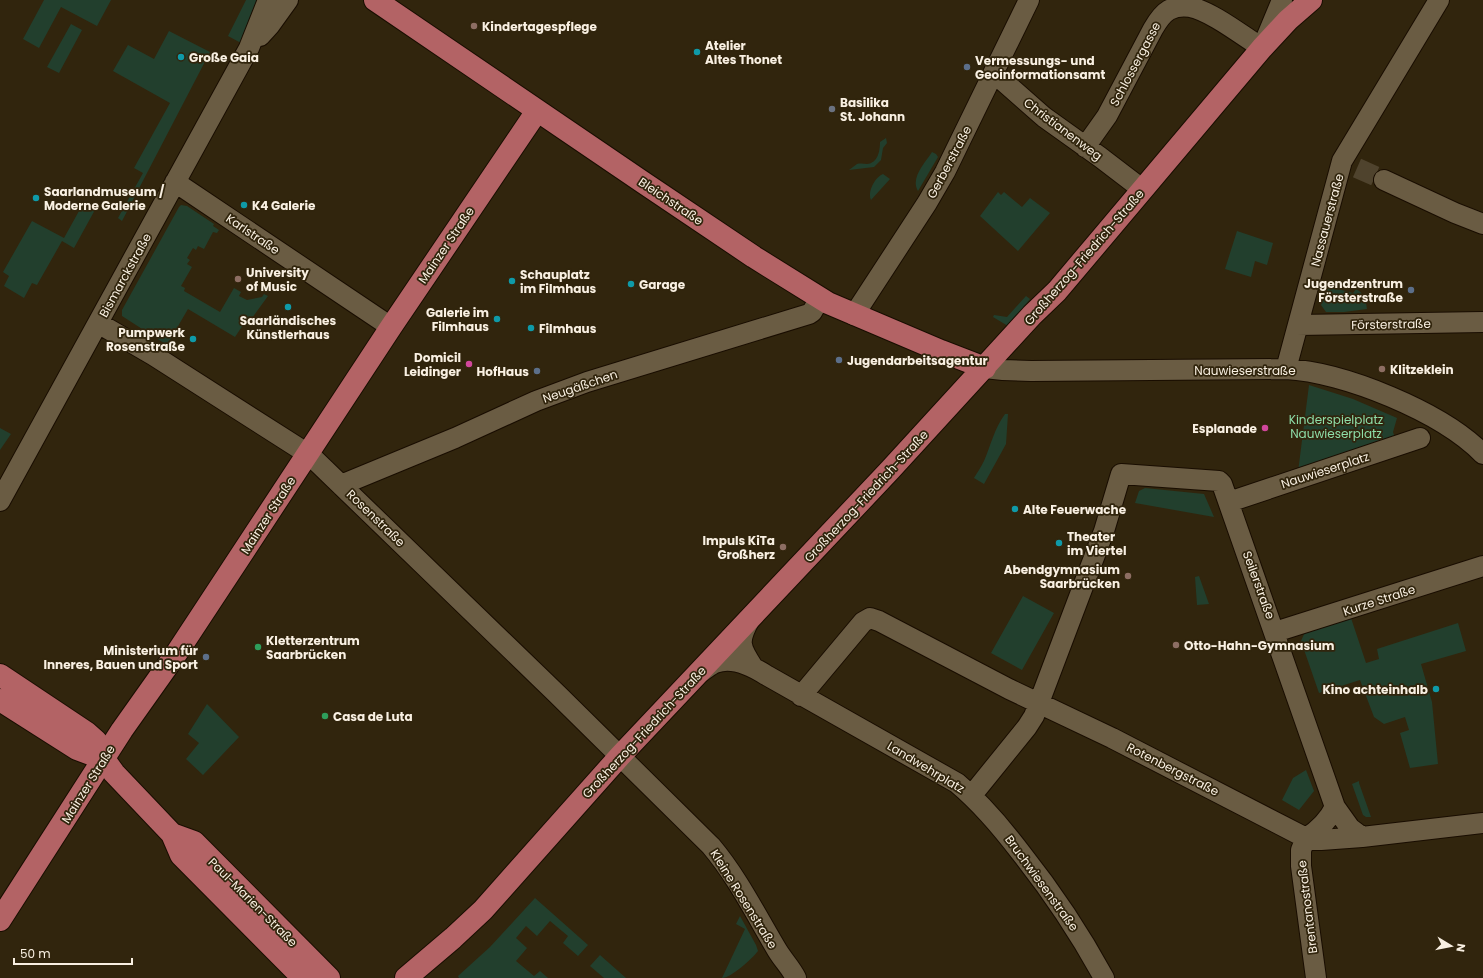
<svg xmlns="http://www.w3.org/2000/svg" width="1483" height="978" font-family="Poppins,sans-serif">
  <rect width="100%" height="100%" fill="#31250d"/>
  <path fill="#223f2d" d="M 44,0 L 111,0 L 97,26 L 61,7 L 39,48 L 23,39 Z
    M 246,0 L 261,0 L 241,43 L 228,36 Z
    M 71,24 L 82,30 L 59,73 L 47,67 Z
    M 169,31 L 210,52 L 122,221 L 118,218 L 143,173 L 134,168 L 170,103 L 113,71 L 128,45 L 154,59 Z
    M 886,138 L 887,143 L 883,148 L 881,160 L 874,167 L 849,170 L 857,164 C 861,163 864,164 867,164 C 878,163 880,151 880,142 Z
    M 932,152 L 936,154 L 938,157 L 918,191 C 910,178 925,163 932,152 Z
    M 883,174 L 890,179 L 871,200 C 867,192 875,177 883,174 Z
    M 998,192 L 1001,195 L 1004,192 L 1022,207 L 1030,198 L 1050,213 L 1018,251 L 980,216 Z
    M 84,202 L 96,208 L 74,248 L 62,241 L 37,285 L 32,283 L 24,298 L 4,286 L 9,276 L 3,272 L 32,221 L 64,238 Z
    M 181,205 L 187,206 L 214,224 L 213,226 L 219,230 L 217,233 L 213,232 L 204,249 L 198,246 L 196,250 L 193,248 L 187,258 L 190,260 L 187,264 L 192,267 L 181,286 L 185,288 L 184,291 L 220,312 L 234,288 L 241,292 L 239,296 L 247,300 L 262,297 L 264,294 L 268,296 L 252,318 L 249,316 L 235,337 L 188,309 L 167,345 L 122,316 L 122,310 L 179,207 Z
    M 1237,231 L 1273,243 L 1267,265 L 1255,261 L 1251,277 L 1225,269 Z
    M 1326,286 L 1353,293 L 1356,289 C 1364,293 1366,300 1367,309 L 1344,312 L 1326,312 L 1321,305 Z
    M 1026,296 L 1030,299 L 1008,326 L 993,317 L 994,315 L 1007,317 Z
    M 1309,385 L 1353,399 L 1397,418 L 1393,432 L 1395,438 L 1298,472 Z
    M 1005,414 L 1008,414 L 1006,444 L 984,484 L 974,478 C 977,473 981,467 984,461 C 991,445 994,429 1005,414 Z
    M 0,428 L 11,434 L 0,450 Z
    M 1145,488 L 1204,494 L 1214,517 L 1135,503 L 1139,491 Z
    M 1199,576 L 1209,604 L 1197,605 L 1195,577 Z
    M 1023,596 L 1054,613 L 1022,670 L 991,653 Z
    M 1351,618 L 1366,663 L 1379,659 L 1377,649 L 1458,623 L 1466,651 L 1421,664 L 1432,702 L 1438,764 L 1410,768 L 1400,733 L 1409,730 L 1405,717 L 1384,724 L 1374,717 L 1360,680 L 1319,693 L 1301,641 L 1305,632 Z
    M 207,704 L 239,737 L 203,775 L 186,759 L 199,743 L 188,734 Z
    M 1306,770 L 1314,791 L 1299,810 L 1282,800 L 1293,778 Z
    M 1359,781 L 1359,783 L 1371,817 L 1366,817 L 1363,815 L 1352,784 Z
    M 535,898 L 588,945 L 578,956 L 563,943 L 568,936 L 550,921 L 537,936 L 526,926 L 516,938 L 527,948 L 516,961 L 534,976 L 540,971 L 548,978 L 459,978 L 458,976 L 490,947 Z
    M 740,916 L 756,945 L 758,951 C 752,959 731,978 722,978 L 745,929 L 736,924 Z
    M 600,955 L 626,978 L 604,978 L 590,966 Z"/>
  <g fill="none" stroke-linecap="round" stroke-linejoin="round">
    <path stroke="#4f432d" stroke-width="20" stroke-dasharray="20 10" stroke-linecap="butt" d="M 1357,168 L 1384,180"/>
    <defs>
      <path id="minor" d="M 260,36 L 270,25 L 288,0
        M 994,73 L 1044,117 L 1100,157 L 1134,183
        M 1085,147 L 1107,116 L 1153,29 C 1157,22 1162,14 1169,10 C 1175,7 1184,6 1190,7 C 1211,11 1243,36 1262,48 L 1282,0
        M 1384,180 L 1455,213 L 1483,224
        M 175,182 L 391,327
        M 854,315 L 927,203 L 945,172 L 1029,0
        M 98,323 L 153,355 L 308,454 L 314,459 L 557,694 L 711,846 C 738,878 756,915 777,950 C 783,960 791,968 796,978
        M 1298,325 L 1483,322
        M 985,368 L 1003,370 L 1031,371 L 1286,369 C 1344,372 1442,412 1483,454
        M 1286,369 L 1342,161 L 1439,0
        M 341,485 L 455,438 L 536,401 L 587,382 L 809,314 L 812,312 L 820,298
        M 0,501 L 249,48 L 268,0
        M 1229,502 L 1420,438
        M 750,619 C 738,641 739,646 753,667
        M 1275,632 L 1483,566
        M 701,672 C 706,669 710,665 715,663 C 732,656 752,666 766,675 L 957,783 C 982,804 1002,828 1021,853 C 1052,892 1080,934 1104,978
        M 801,696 L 863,622 L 870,618 L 879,621 L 1009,689 L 1112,738 L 1306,838 L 1321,840 L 1362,837 L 1483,823
        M 972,795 L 1027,727 L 1034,716 L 1104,531 L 1121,474 L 1219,481 L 1222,484 L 1335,807 L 1350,828 L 1362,837
        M 1306,838 L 1301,850 L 1301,866 L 1316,978
        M 1306,838 C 1319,830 1328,821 1335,807"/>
      <path id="major" d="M 375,0 L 644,183 L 754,257 L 828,303 L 941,351 L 985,368
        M 0,675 L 87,733 L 96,741 L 104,759 L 114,773 L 172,834 L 181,855 L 303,978
        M 0,700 L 77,749 L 104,759
        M 172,834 L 194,842 L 329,978
        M 0,920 L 122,730 L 178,651 L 391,327 L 537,111
        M 406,978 L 453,938 L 483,910 L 620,756 L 890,470 L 1032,315 L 1057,291 L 1262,48 L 1288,20 L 1311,0"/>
    </defs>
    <use href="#minor" stroke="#190d00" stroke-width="22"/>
    <use href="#major" stroke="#190d00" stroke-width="24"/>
    <use href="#minor" stroke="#6a5c43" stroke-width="20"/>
    <use href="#major" stroke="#b36365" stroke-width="22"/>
  </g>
  <g fill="#8d6e63" stroke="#31250d" stroke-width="1.5">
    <circle cx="474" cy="26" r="4"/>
    <circle cx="238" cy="279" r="4"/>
    <circle cx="1382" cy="369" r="4"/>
    <circle cx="783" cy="547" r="4"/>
    <circle cx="1128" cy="576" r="4"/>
    <circle cx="1176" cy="645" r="4"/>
  </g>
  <g fill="#0f9aa8" stroke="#31250d" stroke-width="1.5">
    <circle cx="697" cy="52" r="4"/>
    <circle cx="181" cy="57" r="4"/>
    <circle cx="36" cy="198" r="4"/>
    <circle cx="244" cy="205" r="4"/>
    <circle cx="512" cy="281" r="4"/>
    <circle cx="631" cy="284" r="4"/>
    <circle cx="288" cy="307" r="4"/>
    <circle cx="497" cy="319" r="4"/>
    <circle cx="531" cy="328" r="4"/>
    <circle cx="193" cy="339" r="4"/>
    <circle cx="1015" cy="509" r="4"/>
    <circle cx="1059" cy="543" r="4"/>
    <circle cx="1436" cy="689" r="4"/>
  </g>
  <g fill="#5c6f8a" stroke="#31250d" stroke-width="1.5">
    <circle cx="967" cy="67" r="4"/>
    <circle cx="1411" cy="290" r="4"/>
    <circle cx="839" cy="360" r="4"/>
    <circle cx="537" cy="371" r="4"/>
    <circle cx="206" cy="657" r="4"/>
  </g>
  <circle fill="#6b7280" stroke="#31250d" stroke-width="1.5" cx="832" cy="109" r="4"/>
  <g fill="#d1479c" stroke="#31250d" stroke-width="1.5">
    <circle cx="469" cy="364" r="4"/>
    <circle cx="1265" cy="428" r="4"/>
  </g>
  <g fill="#2e9e5b" stroke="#31250d" stroke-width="1.5">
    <circle cx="258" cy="647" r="4"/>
    <circle cx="325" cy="716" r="4"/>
  </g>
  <g text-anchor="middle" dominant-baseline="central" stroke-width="3.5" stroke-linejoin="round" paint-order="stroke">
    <g font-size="12" font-weight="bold" fill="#f9f0e2" stroke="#31250d" text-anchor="start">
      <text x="482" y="26">Kindertagespflege</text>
      <text x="705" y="45">Atelier<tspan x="705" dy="14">Altes Thonet</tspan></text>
      <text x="189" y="57">Große Gaia</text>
      <text x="975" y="60">Vermessungs- und<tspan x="975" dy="14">Geoinformationsamt</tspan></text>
      <text x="840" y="102">Basilika<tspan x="840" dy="14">St. Johann</tspan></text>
      <text x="44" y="191">Saarlandmuseum /<tspan x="44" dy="14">Moderne Galerie</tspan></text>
      <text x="252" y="205">K4 Galerie</text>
      <text x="246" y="272">University<tspan x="246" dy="14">of Music</tspan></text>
      <text x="520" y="274">Schauplatz<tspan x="520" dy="14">im Filmhaus</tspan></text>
      <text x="1403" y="283" text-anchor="end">Jugendzentrum<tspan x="1403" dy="14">Försterstraße</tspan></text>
      <text x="639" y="284">Garage</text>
      <text x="489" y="312" text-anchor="end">Galerie im<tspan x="489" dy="14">Filmhaus</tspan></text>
      <text x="288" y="320" text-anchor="middle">Saarländisches<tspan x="288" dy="14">Künstlerhaus</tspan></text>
      <text x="539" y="328">Filmhaus</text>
      <text x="185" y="332" text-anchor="end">Pumpwerk<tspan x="185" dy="14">Rosenstraße</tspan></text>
      <text x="461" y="357" text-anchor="end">Domicil<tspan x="461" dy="14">Leidinger</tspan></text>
      <text x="847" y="360">Jugendarbeitsagentur</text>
      <text x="1390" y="369">Klitzeklein</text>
      <text x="529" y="371" text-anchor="end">HofHaus</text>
      <text x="1257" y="428" text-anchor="end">Esplanade</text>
      <text x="1023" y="509">Alte Feuerwache</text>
      <text x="1067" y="536">Theater<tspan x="1067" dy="14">im Viertel</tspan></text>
      <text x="775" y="540" text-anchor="end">Impuls KiTa<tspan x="775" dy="14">Großherz</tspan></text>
      <text x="1120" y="569" text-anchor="end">Abendgymnasium<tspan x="1120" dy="14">Saarbrücken</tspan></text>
      <text x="266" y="640">Kletterzentrum<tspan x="266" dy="14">Saarbrücken</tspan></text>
      <text x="1184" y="645">Otto-Hahn-Gymnasium</text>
      <text x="198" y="650" text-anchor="end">Ministerium für<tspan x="198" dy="14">Inneres, Bauen und Sport</tspan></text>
      <text x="1428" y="689" text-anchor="end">Kino achteinhalb</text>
      <text x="333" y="716">Casa de Luta</text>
    </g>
    <g font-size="12" fill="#f9f0e2" stroke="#31250d">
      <text transform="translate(1135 64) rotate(-62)">Schlossergasse</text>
      <text transform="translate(1063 129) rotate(37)">Christianenweg</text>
      <text transform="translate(949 162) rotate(-62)">Gerberstraße</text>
      <text transform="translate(671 201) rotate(34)">Bleichstraße</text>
      <text transform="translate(1327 220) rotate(-75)">Nassauerstraße</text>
      <text transform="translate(253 234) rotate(34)">Karlstraße</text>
      <text transform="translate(446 245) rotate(-56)">Mainzer Straße</text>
      <text transform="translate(1084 257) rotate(-49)">Großherzog-Friedrich-Straße</text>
      <text transform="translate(125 275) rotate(-61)">Bismarckstraße</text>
      <text transform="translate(1391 324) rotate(-1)">Försterstraße</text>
      <text x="1245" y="370">Nauwieserstraße</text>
      <text transform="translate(580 386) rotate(-19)">Neugäßchen</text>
      <text transform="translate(1325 470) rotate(-18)">Nauwieserplatz</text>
      <text transform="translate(866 496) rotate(-47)">Großherzog-Friedrich-Straße</text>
      <text transform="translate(268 515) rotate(-57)">Mainzer Straße</text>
      <text transform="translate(376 518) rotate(44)">Rosenstraße</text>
      <text transform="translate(1259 585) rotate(70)">Seilerstraße</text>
      <text transform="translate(1379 600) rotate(-18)">Kurze Straße</text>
      <text transform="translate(644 732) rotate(-47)">Großherzog-Friedrich-Straße</text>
      <text transform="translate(926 767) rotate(31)">Landwehrplatz</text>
      <text transform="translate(1173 769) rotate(27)">Rotenbergstraße</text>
      <text transform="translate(88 784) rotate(-58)">Mainzer Straße</text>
      <text transform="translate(1042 883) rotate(54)">Bruchwiesenstraße</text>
      <text transform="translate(744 899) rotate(58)">Kleine Rosenstraße</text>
      <text transform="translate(253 902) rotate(45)">Paul-Marien-Straße</text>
      <text transform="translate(1307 907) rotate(-97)">Brentanostraße</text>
    </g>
    <g font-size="12" fill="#8edea9" stroke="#31250d">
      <text x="1336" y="419">Kinderspielplatz<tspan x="1336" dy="14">Nauwieserplatz</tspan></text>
    </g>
  </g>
  <g transform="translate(1451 946) rotate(100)" stroke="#31250d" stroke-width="3" paint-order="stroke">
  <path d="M0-3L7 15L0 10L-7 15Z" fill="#f9f0e2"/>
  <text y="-6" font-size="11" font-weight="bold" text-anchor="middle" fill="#f9f0e2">N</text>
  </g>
  <path d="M14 958v6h118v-6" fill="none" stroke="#f9f0e2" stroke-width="2"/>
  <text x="20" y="958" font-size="12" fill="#f9f0e2" stroke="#31250d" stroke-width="3" paint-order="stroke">50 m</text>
</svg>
